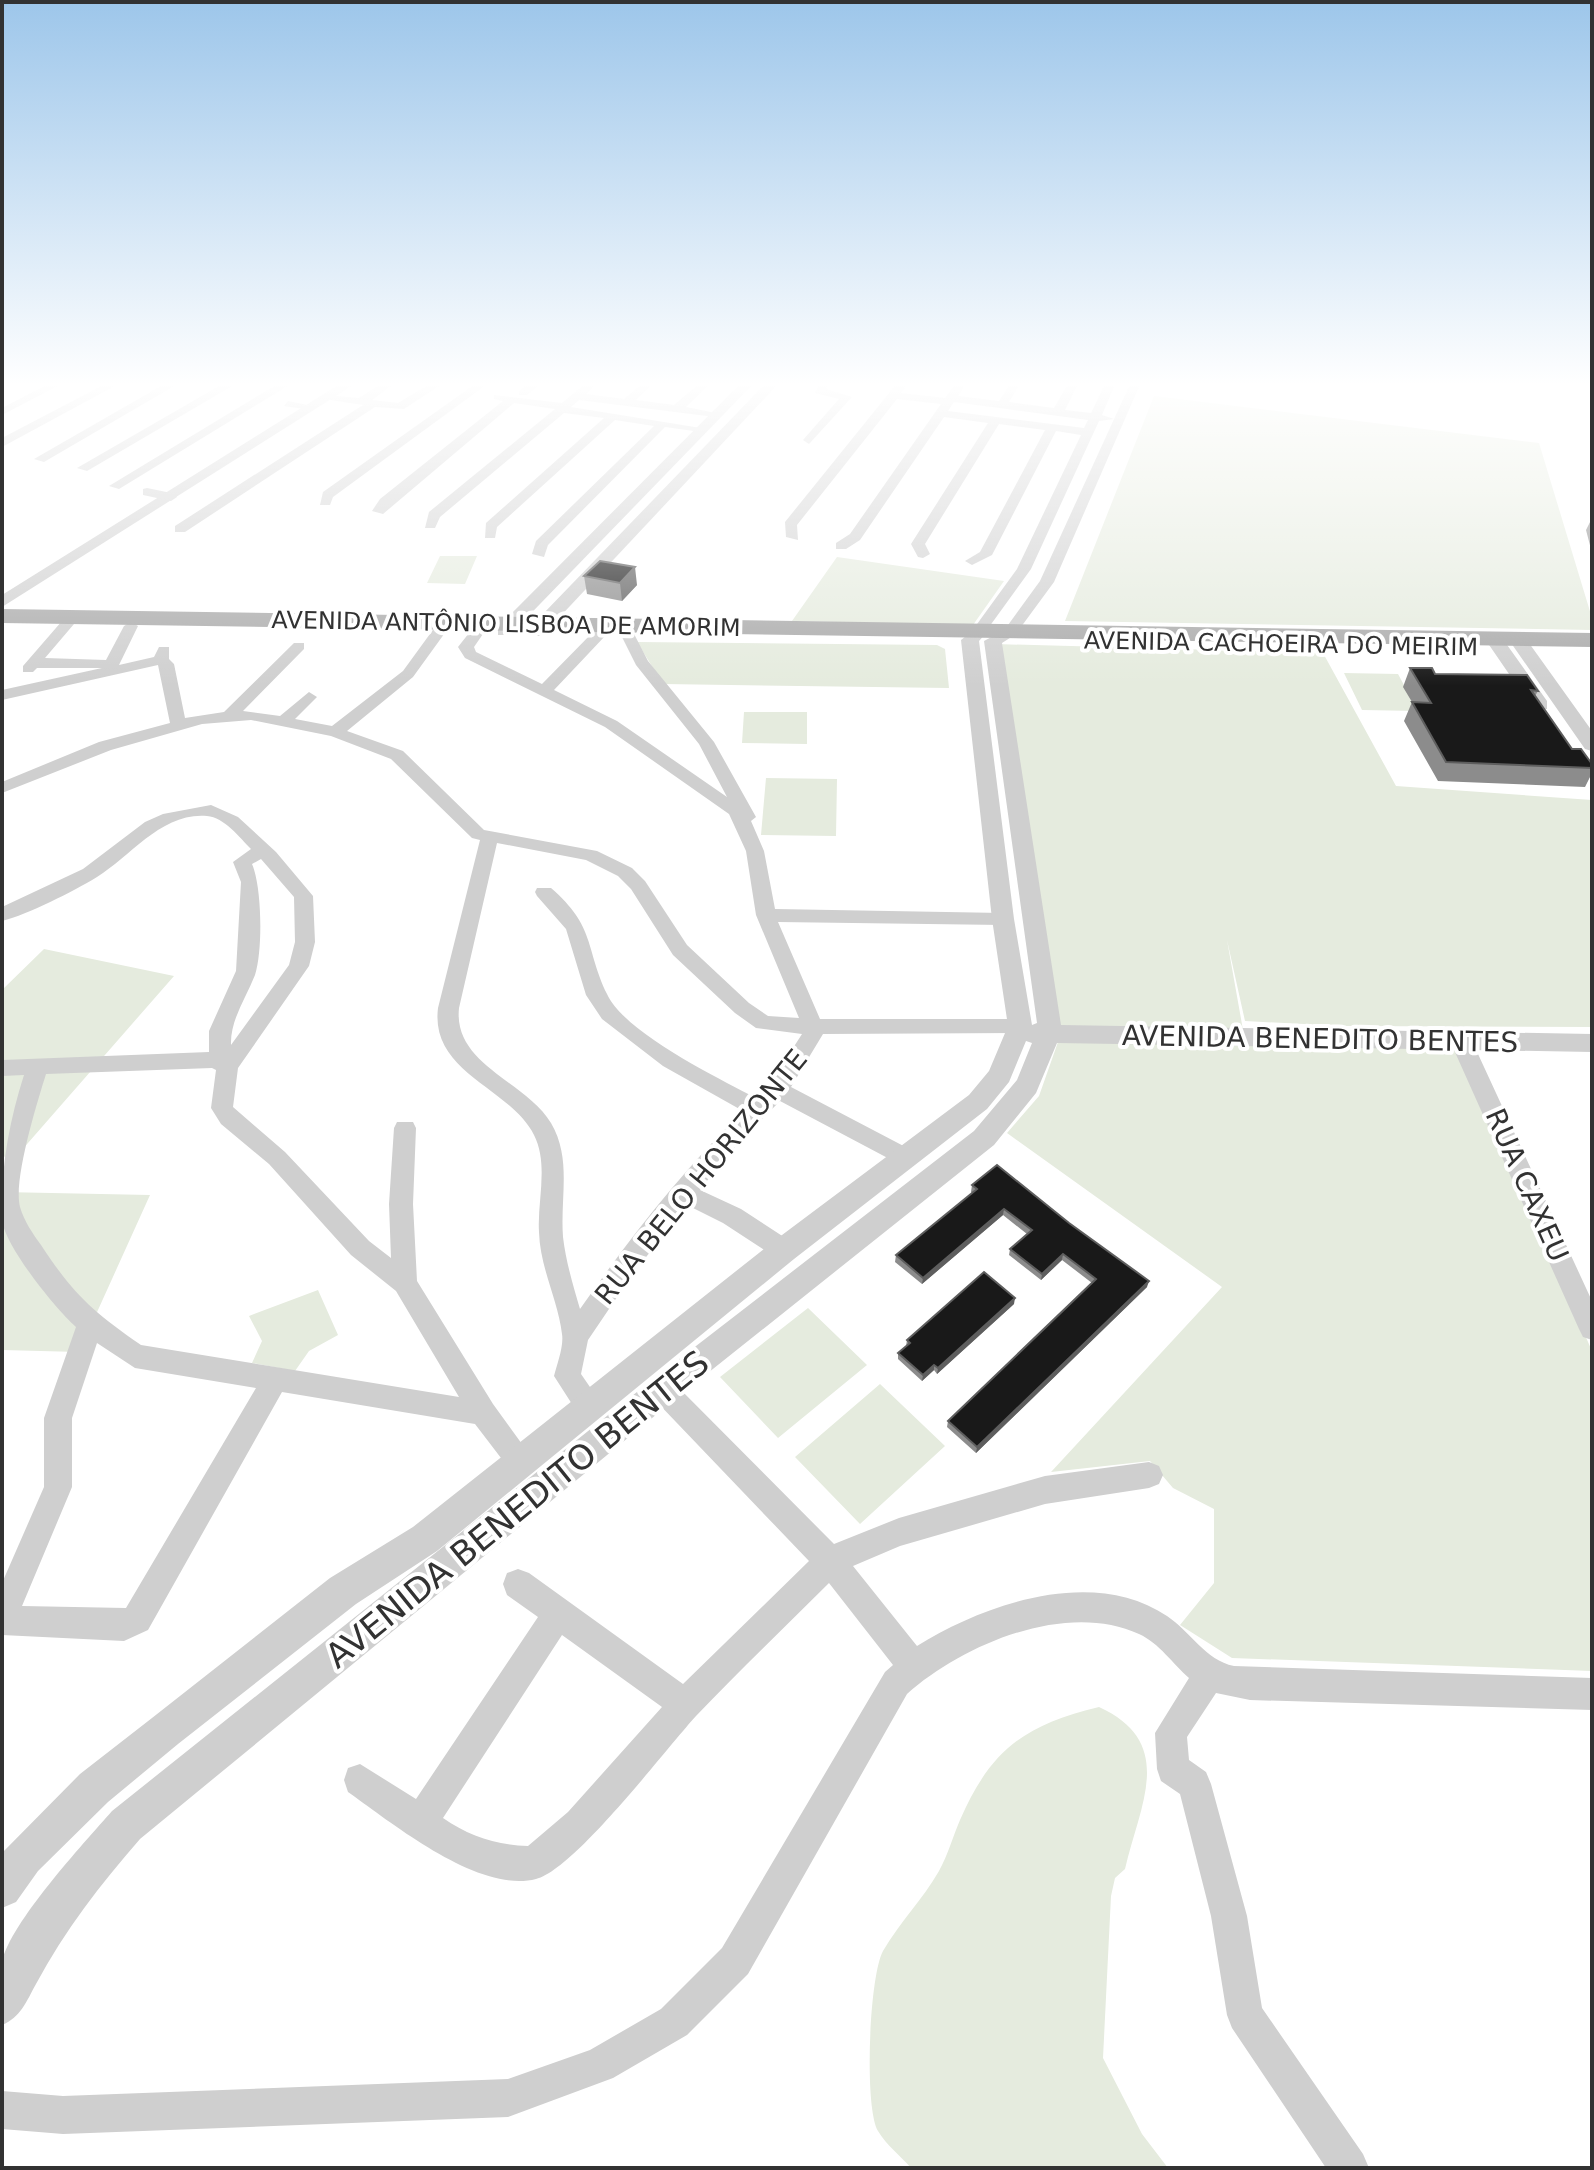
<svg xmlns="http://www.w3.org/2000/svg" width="1594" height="2170" font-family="'DejaVu Sans',sans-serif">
  <rect width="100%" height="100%" fill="#fff"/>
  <path fill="#e5ebde" d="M 1154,396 L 1539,443 L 1592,618 L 1592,630 L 1065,621 Z
    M 440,556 L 477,556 L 465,584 L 427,583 Z
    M 837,557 L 1004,581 L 973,625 L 792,621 Z
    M 637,642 L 937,645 L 945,649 L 949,688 L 663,684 Z
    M 995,644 L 1323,653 L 1396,786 L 1592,800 L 1592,1027 L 1343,1026 L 1245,1021 L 1227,940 L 1243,1030 L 1056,1028 Z
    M 1344,673 L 1398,674 L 1418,711 L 1362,710 Z
    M 744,712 L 807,712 L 807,744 L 742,743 Z
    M 766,778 L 837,779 L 836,836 L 761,835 Z
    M 44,949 L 174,976 L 14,1159 L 2,1156 L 2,990 Z
    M 1058,1042 L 1458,1048 L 1592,1351 L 1592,1671 L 1232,1658 L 1180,1625 L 1214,1583 L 1214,1509 L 1173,1488 L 1150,1461 L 1051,1472 L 1222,1287 L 1007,1133 L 1039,1096 Z
    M 2,1192 L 150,1195 L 79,1352 L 2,1350 Z
    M 318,1290 L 338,1335 L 309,1351 L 295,1371 L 252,1363 L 262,1341 L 249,1316 Z
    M 808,1308 L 867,1365 L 778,1438 L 720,1377 Z
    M 880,1384 L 945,1446 L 860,1524 L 795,1457 Z
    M 1099,1707 C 1177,1743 1140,1804 1125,1869 L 1115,1878 L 1111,1896 L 1103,2058 L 1142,2134 L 1168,2168 L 911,2168 C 901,2156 886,2145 878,2131 C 864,2107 869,1977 883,1951 C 899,1923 923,1899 939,1871 C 948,1855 953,1836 960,1820 C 991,1749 1025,1725 1099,1707 Z"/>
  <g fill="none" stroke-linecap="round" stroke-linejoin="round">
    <path fill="#cfcfcf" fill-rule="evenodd" d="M 2,382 L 8,382 L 2,385 Z
      M 52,382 L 65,382 L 2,415 L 2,408 Z
      M 109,382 L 122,382 L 2,447 L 2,438 Z
      M 168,382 L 181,382 L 44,462 L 34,459 Z
      M 226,382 L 239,382 L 87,471 L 77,468 Z
      M 281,382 L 294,382 L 119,489 L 109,486 Z
      M 384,382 L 396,382 L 372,400 L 398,403 L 433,382 L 445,382 L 404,409 L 375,407 L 185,532 L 175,532 L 175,526 L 363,405 L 324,399 L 324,395 L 359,398 Z
      M 478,382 L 490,382 L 333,497 L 330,505 L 320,505 L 323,492 Z
      M 531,382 L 543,382 L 527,395 L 519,395 L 519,391 Z
      M 587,382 L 599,382 L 586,394 L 624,399 L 644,382 L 655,382 L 636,400 L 674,405 L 701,382 L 712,382 L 686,407 L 721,414 L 715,417 L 579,400 L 571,407 L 707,429 L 701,432 L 665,427 L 548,545 L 544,557 L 532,554 L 536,541 L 654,426 L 615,420 L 497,527 L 495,538 L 485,538 L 486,523 L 604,418 L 564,413 L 440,517 L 435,528 L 425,528 L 429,512 L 555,409 L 514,403 L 383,514 L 372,511 L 380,499 L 503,401 L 494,399 L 494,395 L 562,403 Z
      M 820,382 L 830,382 L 826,389 L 852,397 L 809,444 L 803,440 L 839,399 L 815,393 Z
      M 898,382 L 909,382 L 901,393 L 945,398 L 957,382 L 967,382 L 958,396 L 999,401 L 1011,382 L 1021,382 L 1009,402 L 1054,408 L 1069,382 L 1079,382 L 1065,410 L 1091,413 L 1106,382 L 1116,382 L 1102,415 L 1114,419 L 1099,421 L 1031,569 L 984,634 L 972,631 L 1017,569 L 1081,435 L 1056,431 L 992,555 L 972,565 L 965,561 L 980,552 L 1045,430 L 999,424 L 925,544 L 930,554 L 923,558 L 918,557 L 911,544 L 988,423 L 944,417 L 860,540 L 846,549 L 836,549 L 836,543 L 850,534 L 941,404 L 897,399 L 797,525 L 798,540 L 786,537 L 785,522 ZM 954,402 L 1088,420 L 1084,428 L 948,411 Z
      M 1131,382 L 1141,382 L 1054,582 L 1015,635 L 1005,635 L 1003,632 L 1040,581 Z
      M 288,401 L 317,407 L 311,410 L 284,406 Z
      M 147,488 L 176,494 L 177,497 L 171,501 L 143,495 L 143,489 Z
      M 67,620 L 74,624 L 45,658 L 106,660 L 124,626 L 131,622 L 138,626 L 119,665 L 154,657 L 159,647 L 169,647 L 169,659 L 174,664 L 185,718 L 224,712 L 294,643 L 304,643 L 304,649 L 243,711 L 280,716 L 309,692 L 317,697 L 295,719 L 332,726 L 403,671 L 435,627 L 445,627 L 447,630 L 413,677 L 347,731 L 403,751 L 484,830 L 597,851 L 632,868 L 645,881 L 687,945 L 749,1003 L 768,1016 L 799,1018 L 756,915 L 746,851 L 729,814 L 605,727 L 465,658 L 458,647 L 473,628 L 483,628 L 485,631 L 474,647 L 476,652 L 542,684 L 596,629 L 606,629 L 606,635 L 554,690 L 617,721 L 727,797 L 699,744 L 636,665 L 620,633 L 632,630 L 648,661 L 714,742 L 756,817 L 751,821 L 764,851 L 775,909 L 1003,913 L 1013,919 L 1003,925 L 778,922 L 820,1019 L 1020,1019 L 1031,1026 L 1020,1033 L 823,1034 L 791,1087 L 915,1152 L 919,1158 L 915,1164 L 899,1164 L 780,1101 L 727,1155 L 700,1190 L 741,1209 L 793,1243 L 796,1250 L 793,1257 L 784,1260 L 775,1257 L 723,1223 L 687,1205 L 632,1275 L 588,1340 L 581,1374 L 603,1406 L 599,1415 L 589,1418 L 579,1415 L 554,1376 C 557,1364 564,1346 562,1334 C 558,1300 540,1268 539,1232 C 537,1201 549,1165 534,1135 C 510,1087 430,1073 438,1008 L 480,840 L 472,838 L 391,759 L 331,736 L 251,720 L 202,724 L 111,750 L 2,793 L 2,782 L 99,742 L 170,723 L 158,665 L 2,700 L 2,690 L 102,668 L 37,668 L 33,672 L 23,672 L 23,666 L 62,621 ZM 497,843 L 586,860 L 618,876 L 631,889 L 673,955 L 735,1013 L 756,1028 L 802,1034 L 770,1084 L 756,1098 C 718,1078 625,1033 607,994 C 585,948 596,927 551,888 L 537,888 L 535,892 L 537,896 L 566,929 L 586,995 L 602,1019 L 663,1066 L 743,1111 C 682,1171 629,1239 580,1309 C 573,1285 566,1262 563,1237 C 560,1197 572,1159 551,1123 C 526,1081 453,1065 459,1008 Z
      M 211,805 L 238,817 L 276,852 L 313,896 L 315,942 L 309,966 L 238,1068 L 233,1107 L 285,1152 L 369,1241 L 391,1258 L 389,1204 L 394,1128 L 397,1122 L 413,1122 L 416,1128 L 413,1204 L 417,1281 L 493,1404 L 535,1462 L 531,1471 L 521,1475 L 511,1471 L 475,1424 L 282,1392 L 148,1630 L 124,1641 L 2,1635 L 2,1583 L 44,1487 L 44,1418 L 76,1327 C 55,1308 7,1249 2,1221 C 0,1171 9,1122 24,1075 L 2,1076 L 2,1060 L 209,1052 L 209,1031 L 236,971 L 241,882 L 233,862 L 251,849 C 240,838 224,817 207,816 C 162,812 131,856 97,877 C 72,892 29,914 2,921 L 2,907 L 83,869 L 145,822 L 163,814 ZM 261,859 L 294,897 L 295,942 L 289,965 L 231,1045 C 230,1020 246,998 255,975 C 263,950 262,887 252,864 ZM 212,1068 L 216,1070 L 211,1108 L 221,1124 L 269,1164 L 351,1255 L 396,1291 L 459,1397 L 141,1345 C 92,1311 74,1295 41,1245 C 33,1234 24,1221 20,1207 C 13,1180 37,1103 46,1074 ZM 97,1343 L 135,1368 L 256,1388 L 126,1608 L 22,1606 L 72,1487 L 72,1418 Z
      M 1461,1033 L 1472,1041 L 1592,1301 L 1592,1340 L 1583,1337 L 1579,1329 L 1450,1041 Z
      M 663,1378 L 672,1381 L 834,1544 L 899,1518 L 1045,1476 L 1149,1462 L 1159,1466 L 1163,1475 L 1159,1484 L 1149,1488 L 1045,1504 L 900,1546 L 853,1566 L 917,1646 C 984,1604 1093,1566 1167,1616 C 1191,1632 1205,1660 1234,1666 L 1592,1678 L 1592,1710 L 1250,1700 L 1216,1693 L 1187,1737 L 1189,1760 L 1206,1772 L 1211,1784 L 1247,1916 L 1262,2008 L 1363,2154 L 1369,2168 L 1326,2168 L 1232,2028 L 1227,2015 L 1211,1916 L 1180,1794 L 1161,1781 L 1157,1769 L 1155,1733 L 1189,1678 C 1173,1664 1159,1643 1139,1634 C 1066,1600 962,1645 907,1694 L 748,1974 L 687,2035 L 613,2078 L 508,2117 L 63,2134 L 2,2129 L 2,2091 L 63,2096 L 508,2079 L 590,2050 L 661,2009 L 722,1948 L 885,1672 L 893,1665 L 829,1583 C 785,1627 739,1671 696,1716 C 665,1750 574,1870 536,1879 C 479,1894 392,1823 348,1792 L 344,1780 L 348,1768 L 360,1764 L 416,1799 L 538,1617 L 507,1595 L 503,1584 L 507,1573 L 518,1569 L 529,1573 L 683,1684 L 809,1561 L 654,1399 L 650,1390 L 654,1381 ZM 562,1635 L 662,1707 L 568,1812 L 528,1846 C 496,1845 469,1836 443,1818 Z"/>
    <path fill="#cfcfcf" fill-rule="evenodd" d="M 343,382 L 358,382 L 2,607 L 2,595 Z
      M 742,382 L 755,382 L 510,635 L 498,635 L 498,627 Z
      M 767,382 L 780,382 L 555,622 L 546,636 L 534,636 L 531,632 L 542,615 Z
      M 979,626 L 988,631 L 979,641 L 1014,919 L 1032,1025 L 1037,1023 L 984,641 L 1010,627 L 1019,632 L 1002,643 L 1061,1025 L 1592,1034 L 1592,1052 L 1057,1043 L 1036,1093 L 994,1145 L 674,1400 L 140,1839 C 100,1885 65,1930 36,1984 C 26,2002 21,2017 2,2025 C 2,2005 0,1981 2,1962 C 10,1923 84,1843 112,1811 L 652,1380 L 974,1131 L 1017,1080 L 1032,1043 L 1026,1041 L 1009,1082 L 987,1109 L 794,1259 L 437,1551 L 356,1604 L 178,1744 L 108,1802 L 38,1871 L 16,1902 L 2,1908 L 2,1853 L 80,1774 L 152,1718 L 330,1578 L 413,1527 L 774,1241 L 969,1095 L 989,1071 L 1008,1026 L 992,919 L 961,640 Z
      M 1494,634 L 1500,635 L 1547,701 L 1547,709 L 1533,709 L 1485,639 Z
      M 1518,635 L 1524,636 L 1592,731 L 1592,751 L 1585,749 L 1509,640 Z"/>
    <path fill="#aaa" fill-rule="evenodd" d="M 2,609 L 1592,633 L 1592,647 L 2,623 Z"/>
  </g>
  <path fill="#8c8c8c" d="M 1592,518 L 1592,553 L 1586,530 Z
    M 584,576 L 637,585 L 622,601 L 587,594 Z
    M 1410,668 L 1435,674 L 1538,691 L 1535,696 L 1572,749 L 1592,764 L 1592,773 L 1585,787 L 1438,781 L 1404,721 L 1412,702 L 1403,687 Z
    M 972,1185 L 1147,1287 L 976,1453 L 947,1427 L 948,1421 L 1092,1283 L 1062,1260 L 1041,1280 L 1009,1255 L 1010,1249 L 1027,1234 L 1003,1215 L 922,1284 L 895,1262 L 896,1255 L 972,1193 L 971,1192 Z
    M 1014,1304 L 937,1374 L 934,1370 L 922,1381 L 898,1359 L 898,1353 L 906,1346 L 907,1340 Z"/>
  <path fill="#5e5e5e" d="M 635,567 L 637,585 L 622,601 L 620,583 Z
    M 1004,1209 L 1003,1215 L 922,1284 L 923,1278 Z
    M 1063,1254 L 1062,1260 L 1041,1280 L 1042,1274 Z
    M 1149,1281 L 1147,1287 L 976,1453 L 977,1447 Z
    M 1015,1298 L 1014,1304 L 937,1374 L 938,1368 Z
    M 934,1365 L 934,1370 L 922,1381 L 923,1375 Z"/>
  <path fill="#191919" stroke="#5e5e5e" stroke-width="2" d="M 600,561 L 635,567 L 620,583 L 584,576 Z
    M 1410,668 L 1432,668 L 1435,674 L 1527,675 L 1538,691 L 1531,690 L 1572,749 L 1581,749 L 1592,764 L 1592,768 L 1446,762 L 1412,702 L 1431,703 Z
    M 997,1165 L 1069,1223 L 1149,1281 L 977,1447 L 948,1421 L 1096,1279 L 1063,1254 L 1042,1274 L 1010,1249 L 1032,1230 L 1004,1209 L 923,1278 L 896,1255 L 977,1189 L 972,1185 Z
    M 984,1272 L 1015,1298 L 938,1368 L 934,1365 L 923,1375 L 898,1353 L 910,1343 L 907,1340 Z"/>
  <linearGradient id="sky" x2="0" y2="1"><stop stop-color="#9dc6ea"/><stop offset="0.56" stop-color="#fff"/><stop offset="1" stop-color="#fff" stop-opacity="0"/></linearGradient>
  <rect width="1594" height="686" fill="url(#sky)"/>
  <g text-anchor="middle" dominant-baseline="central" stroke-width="8" stroke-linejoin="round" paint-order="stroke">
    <g font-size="24" fill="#323232" stroke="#fff">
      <text transform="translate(506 624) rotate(1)">AVENIDA ANTÔNIO LISBOA DE AMORIM</text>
      <text transform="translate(1281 644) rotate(1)">AVENIDA CACHOEIRA DO MEIRIM</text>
    </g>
    <g font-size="28" fill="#323232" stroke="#fff">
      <text transform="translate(1320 1039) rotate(1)">AVENIDA BENEDITO BENTES</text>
      <text transform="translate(701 1177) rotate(-51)">RUA BELO HORIZONTE</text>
      <text transform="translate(1527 1185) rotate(66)">RUA CAXEU</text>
    </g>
    <g font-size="34" fill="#323232" stroke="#fff">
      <text transform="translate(517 1509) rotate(-39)">AVENIDA BENEDITO BENTES</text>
    </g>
  </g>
  <rect width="1594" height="2170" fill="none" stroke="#323232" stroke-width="8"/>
</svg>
